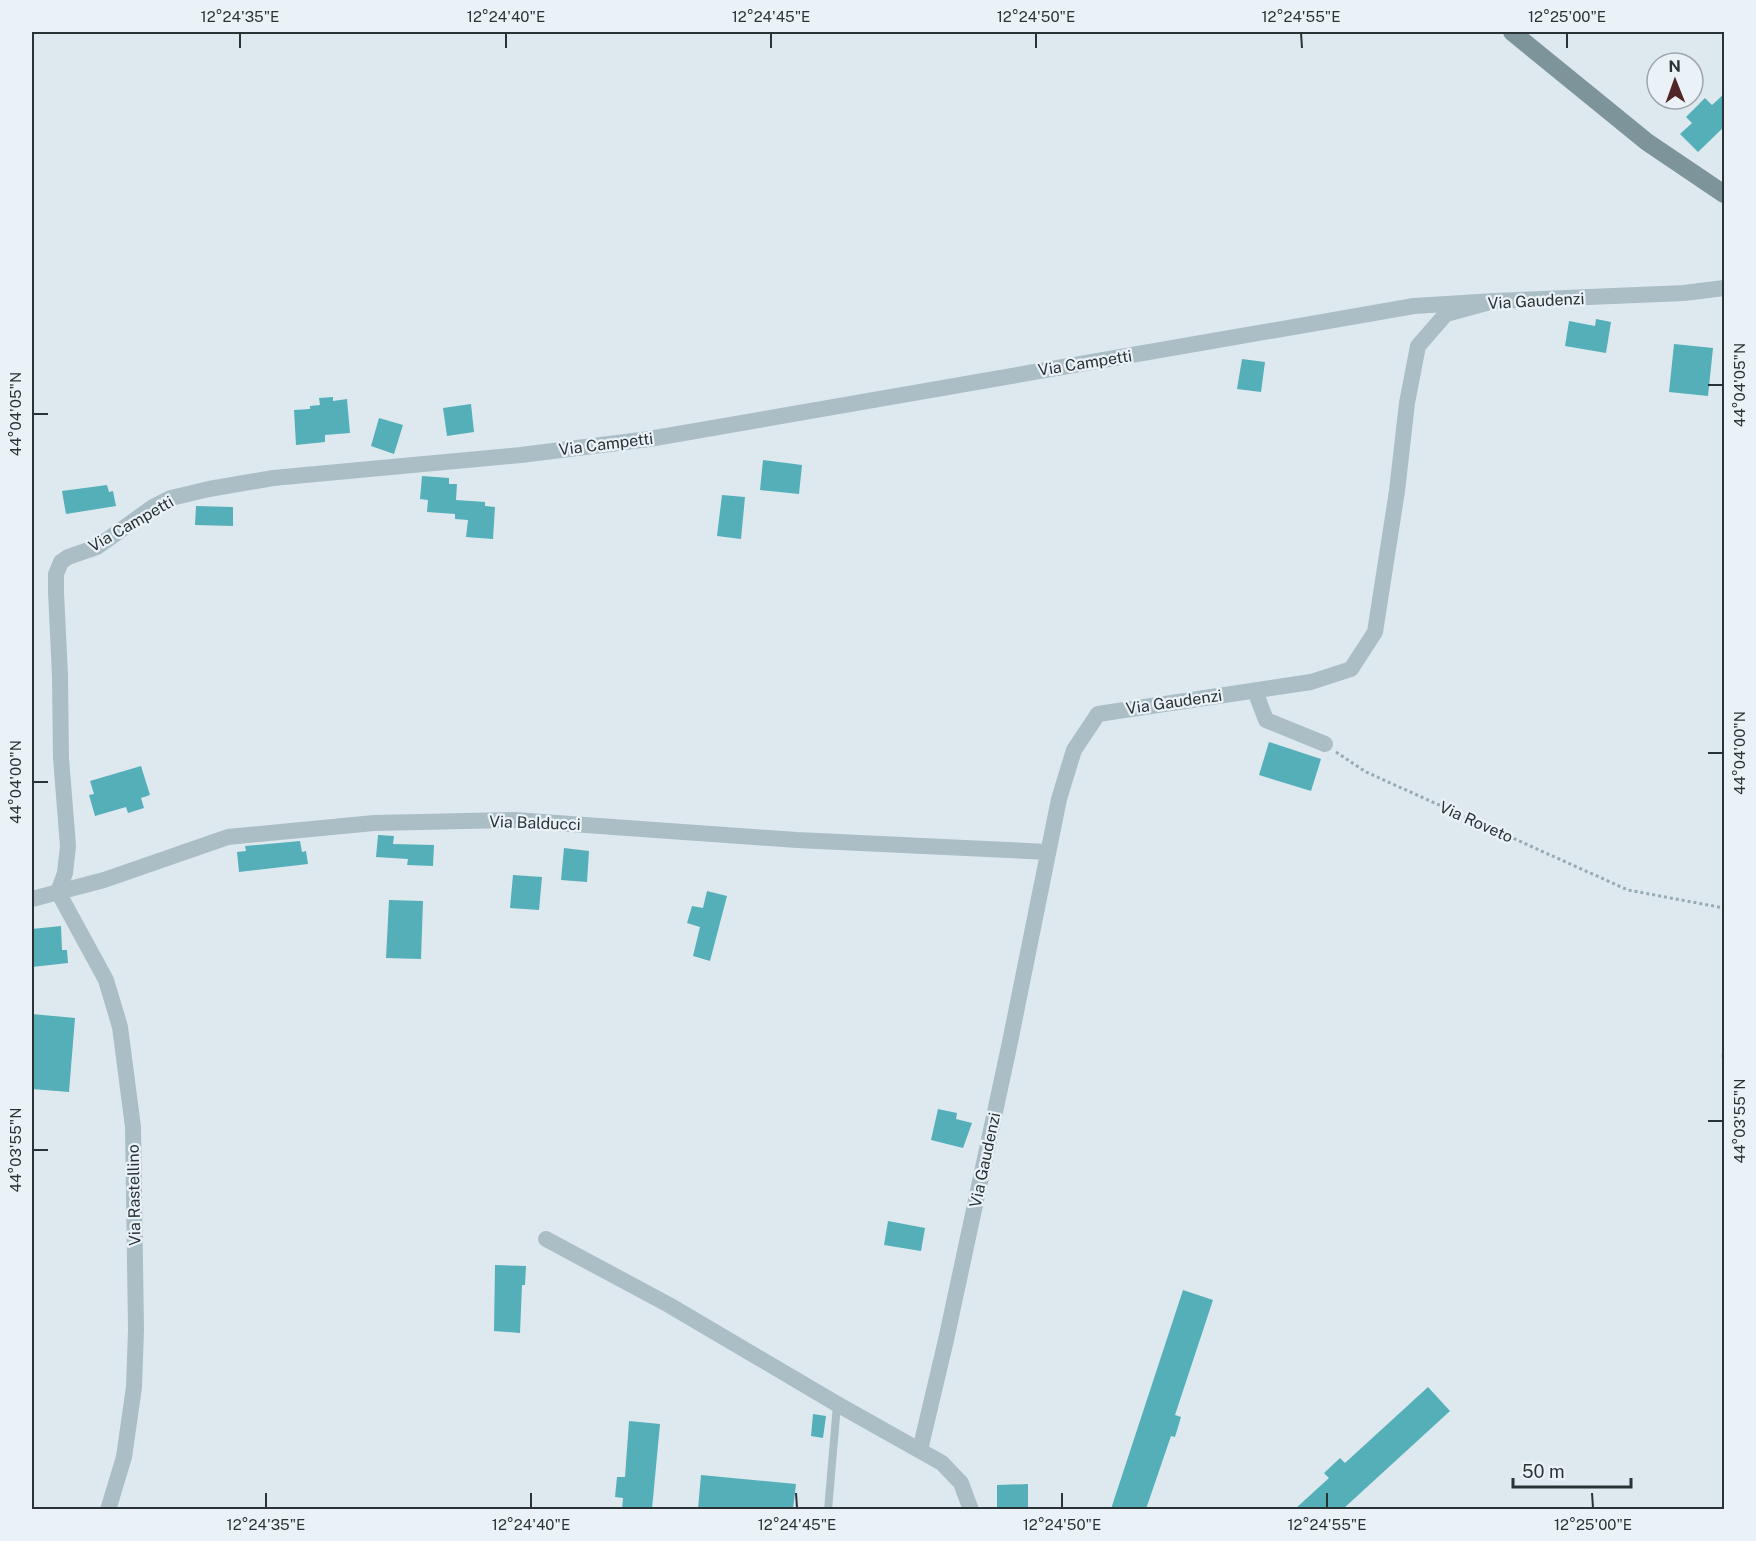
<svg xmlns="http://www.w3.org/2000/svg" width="1756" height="1541" font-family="'Public Sans',sans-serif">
  <rect width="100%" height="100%" fill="#dee9ef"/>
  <path fill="#54afb8" d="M 1725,93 L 1725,126 L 1698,152 L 1680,134 L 1692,123 L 1686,117 L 1705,98 L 1712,105 Z
    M 1596,319 L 1611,322 L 1606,353 L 1565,346 L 1569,321 L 1595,326 Z
    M 1674,344 L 1713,348 L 1708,396 L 1669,392 Z
    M 1242,359 L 1265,362 L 1261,392 L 1237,389 Z
    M 333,397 L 333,401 L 347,399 L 350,433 L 325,435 L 325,442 L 296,445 L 294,410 L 310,409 L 310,406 L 320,405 L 319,398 Z
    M 471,404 L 474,432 L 447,436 L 443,408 Z
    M 379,418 L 403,425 L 394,454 L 371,446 Z
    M 763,460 L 802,465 L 799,494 L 760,490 Z
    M 422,476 L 449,478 L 449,484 L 457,484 L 456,500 L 485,502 L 485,506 L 495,507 L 493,539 L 466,537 L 468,520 L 455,519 L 455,514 L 427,512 L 428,500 L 420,499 Z
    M 107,485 L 109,492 L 113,491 L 116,506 L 66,514 L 62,491 Z
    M 722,495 L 745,497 L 741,539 L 717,536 Z
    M 196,506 L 233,507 L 233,526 L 195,525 Z
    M 1269,742 L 1321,759 L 1311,791 L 1259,775 Z
    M 141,766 L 150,795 L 141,798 L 144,808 L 128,813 L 126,807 L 95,816 L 89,795 L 94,794 L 90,781 Z
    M 378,835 L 394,836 L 393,844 L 434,845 L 433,866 L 407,865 L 408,859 L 376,857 Z
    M 300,841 L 302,852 L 306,851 L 308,864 L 239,872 L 237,852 L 246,851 L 245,846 Z
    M 564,848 L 589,851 L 587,882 L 561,880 Z
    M 513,875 L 542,877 L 539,910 L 510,908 Z
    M 707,891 L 727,896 L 710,961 L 693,956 L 700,927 L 687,923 L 692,906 L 703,908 Z
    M 389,900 L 423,901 L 421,959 L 386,958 Z
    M 61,926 L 62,950 L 67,950 L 68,963 L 32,967 L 32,929 Z
    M 32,1014 L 75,1018 L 69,1092 L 32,1089 Z
    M 938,1109 L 957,1113 L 956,1119 L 972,1123 L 963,1148 L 931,1140 Z
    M 888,1221 L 925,1228 L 921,1251 L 884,1245 Z
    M 495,1265 L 526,1266 L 525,1285 L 522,1285 L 520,1333 L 494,1331 Z
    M 1183,1290 L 1213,1300 L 1175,1415 L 1181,1417 L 1175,1437 L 1171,1436 L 1146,1509 L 1111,1509 Z
    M 1428,1387 L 1450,1411 L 1343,1509 L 1295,1509 L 1329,1478 L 1324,1473 L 1340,1458 L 1345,1463 Z
    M 813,1414 L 826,1416 L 823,1438 L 811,1436 Z
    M 629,1421 L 660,1424 L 652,1509 L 622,1509 L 623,1498 L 615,1497 L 617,1477 L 625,1477 Z
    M 701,1475 L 796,1484 L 793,1509 L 698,1509 Z
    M 1028,1484 L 1028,1509 L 997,1509 L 997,1485 Z"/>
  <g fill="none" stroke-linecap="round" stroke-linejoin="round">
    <path stroke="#96aab2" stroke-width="3" stroke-dasharray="3 3" stroke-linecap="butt" d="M 1336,752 L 1366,772 L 1628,890 L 1724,908
      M 1724,1048 L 1723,1057 L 1724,1060"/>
    <path stroke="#abbec6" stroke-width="8" d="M 828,1510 L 837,1405"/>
    <path stroke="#abbec6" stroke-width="16" d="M 1255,691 L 1266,720 L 1325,744
      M 32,899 L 104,880 L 228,837 L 374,823 L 515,820 L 797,840 L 1048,852
      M 546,1239 L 669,1305 L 837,1404 L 942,1463 L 961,1483 L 971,1510
      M 920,1450 L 946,1340 L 1010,1042 L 1059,799 L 1074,750 L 1098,714 L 1311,682 L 1351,669 L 1375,632 L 1397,491 L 1407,403 L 1418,346 L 1446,314 L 1494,301 L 1684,293 L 1724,288
      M 108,1510 L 124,1457 L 134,1387 L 136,1330 L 133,1127 L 120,1027 L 106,980 L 58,892 L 65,873 L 68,846 L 61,758 L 60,676 L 56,592 L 56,574 L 61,562 L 68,557 L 97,547 L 153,507 L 171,498 L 209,489 L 273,478 L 521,455 L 649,439 L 1414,306 L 1494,301"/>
    <path stroke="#7d949a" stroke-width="18" d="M 1512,32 L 1647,142 L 1724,194"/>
  </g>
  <path fill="none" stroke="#293335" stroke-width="2" d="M 240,33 L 240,48M 506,33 L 506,48M 771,33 L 771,48M 1036,33 L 1036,48M 1301,33 L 1302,48M 1567,33 L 1567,48M 1708,385 L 1723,385M 33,414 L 48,414M 1708,753 L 1723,753M 33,782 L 48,782M 1708,1121 L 1723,1121M 33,1150 L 48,1150M 266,1493 L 266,1508M 531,1493 L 531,1508M 796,1493 L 797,1508M 1062,1493 L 1062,1508M 1327,1493 L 1327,1508M 1592,1493 L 1593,1508"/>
  <g text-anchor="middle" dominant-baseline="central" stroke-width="4.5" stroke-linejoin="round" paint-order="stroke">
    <g font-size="16" fill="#293335" stroke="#eaf2f8">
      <text transform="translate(1536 301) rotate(-3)">Via Gaudenzi</text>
      <text transform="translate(1085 363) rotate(-9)">Via Campetti</text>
      <text transform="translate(606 444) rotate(-7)">Via Campetti</text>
      <text transform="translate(131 524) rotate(-30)">Via Campetti</text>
      <text transform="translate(1174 702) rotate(-8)">Via Gaudenzi</text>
      <text transform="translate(1476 822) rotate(24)">Via Roveto</text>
      <text transform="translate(535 823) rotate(2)">Via Balducci</text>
      <text transform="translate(985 1160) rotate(-78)">Via Gaudenzi</text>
      <text transform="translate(134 1195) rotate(-91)">Via Rastellino</text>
    </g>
  </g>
  <rect width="1756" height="1541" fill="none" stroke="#eaf2f8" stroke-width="66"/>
  <g transform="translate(1675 81) rotate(359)"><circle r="28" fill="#eaf2f8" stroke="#9da6aa" stroke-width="1.5"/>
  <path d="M0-4.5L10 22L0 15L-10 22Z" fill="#512428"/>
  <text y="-9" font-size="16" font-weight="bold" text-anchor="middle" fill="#293335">N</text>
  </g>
  <path d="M1513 1478v9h118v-9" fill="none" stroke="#293335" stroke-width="3"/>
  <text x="1522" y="1478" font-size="18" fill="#293335" stroke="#eaf2f8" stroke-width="4.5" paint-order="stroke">50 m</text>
  <rect x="33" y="33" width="1690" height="1475" fill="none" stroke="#293335" stroke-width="2"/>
  <g font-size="15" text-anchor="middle" fill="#293335">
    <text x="240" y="22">12°24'35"E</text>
    <text x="506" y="22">12°24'40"E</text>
    <text x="771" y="22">12°24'45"E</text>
    <text x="1036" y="22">12°24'50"E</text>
    <text x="1301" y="22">12°24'55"E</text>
    <text x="1567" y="22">12°25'00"E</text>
    <text transform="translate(1740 385) rotate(-90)" y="5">44°04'05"N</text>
    <text transform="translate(16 414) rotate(-90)" y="5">44°04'05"N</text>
    <text transform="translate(1740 753) rotate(-90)" y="5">44°04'00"N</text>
    <text transform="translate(16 782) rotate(-90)" y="5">44°04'00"N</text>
    <text transform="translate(1740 1121) rotate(-90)" y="5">44°03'55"N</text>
    <text transform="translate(16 1150) rotate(-90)" y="5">44°03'55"N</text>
    <text x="266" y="1530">12°24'35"E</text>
    <text x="531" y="1530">12°24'40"E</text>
    <text x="797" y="1530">12°24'45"E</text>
    <text x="1062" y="1530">12°24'50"E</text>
    <text x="1327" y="1530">12°24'55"E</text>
    <text x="1593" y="1530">12°25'00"E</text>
  </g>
</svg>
